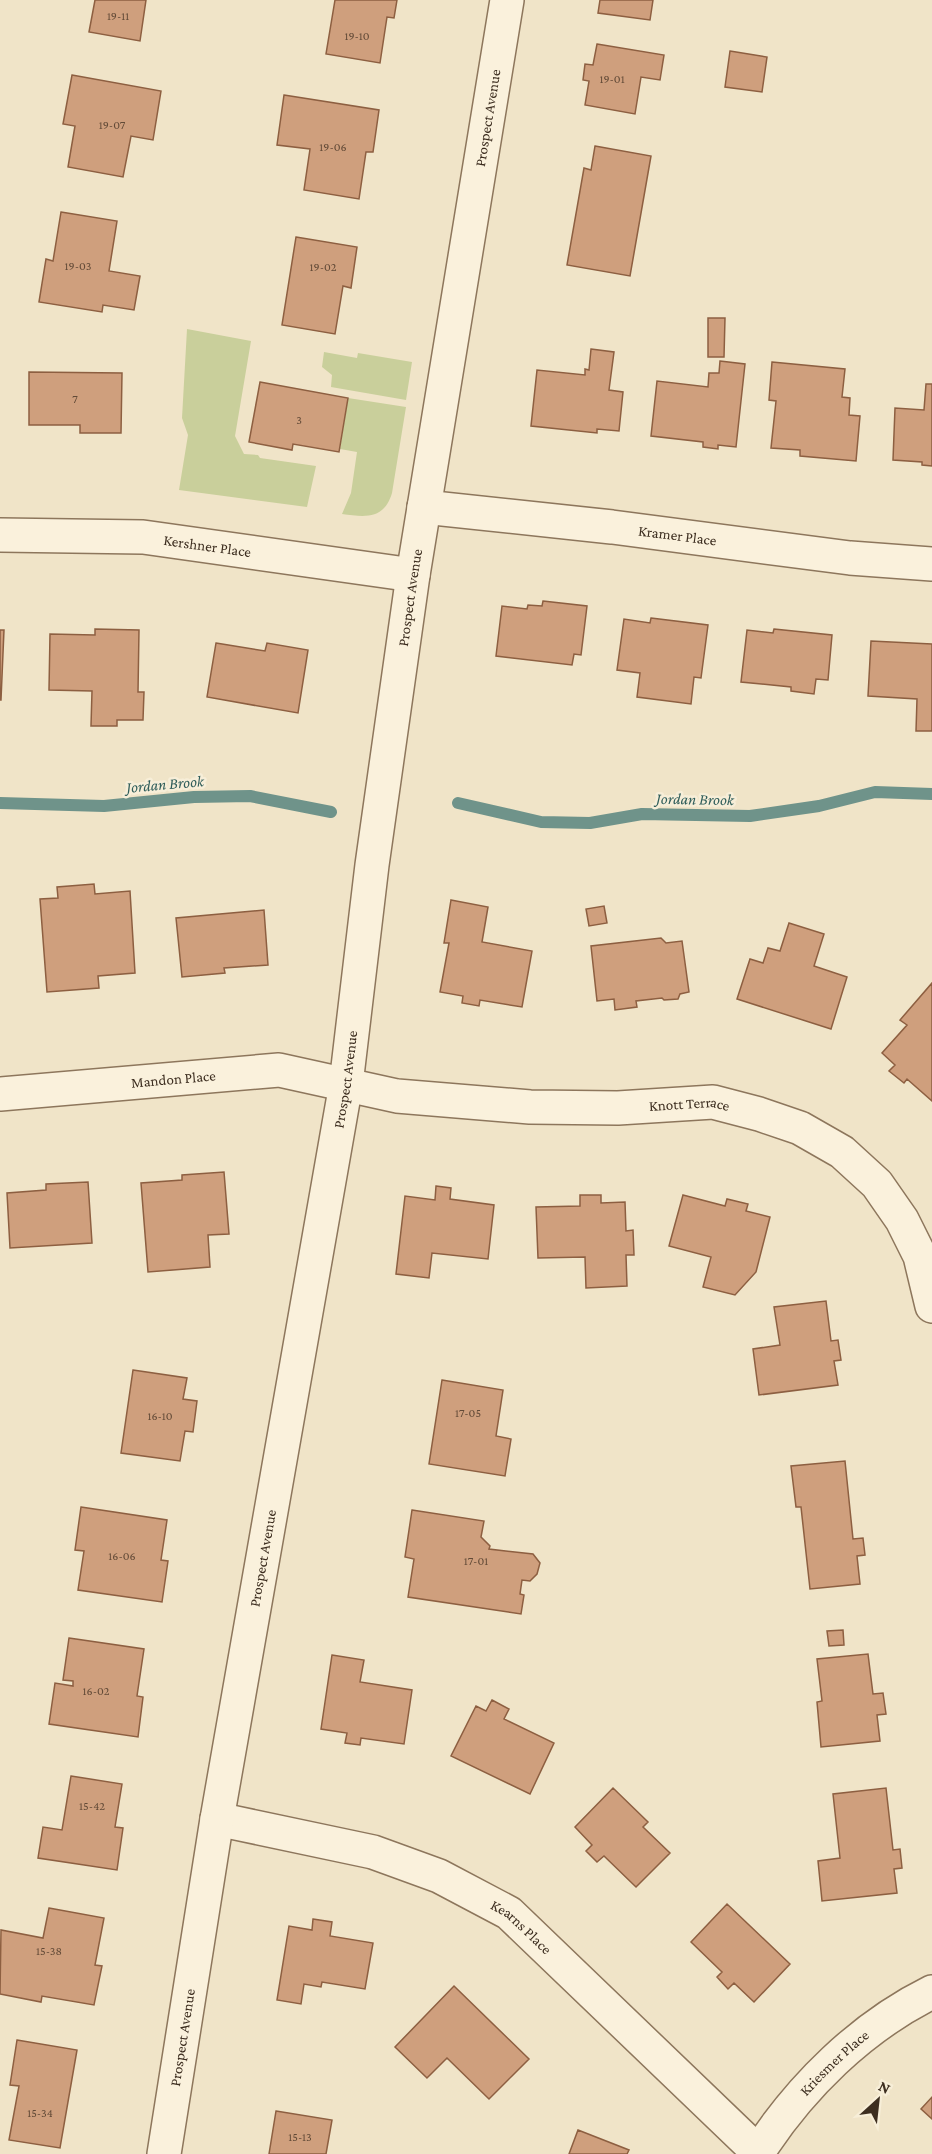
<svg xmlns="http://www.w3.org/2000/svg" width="932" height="2154" font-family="'Crimson Pro',serif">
  <rect width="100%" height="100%" fill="#f0e4c8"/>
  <path fill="#c9cf9b" d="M 187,329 L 251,341 L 235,436 L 244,454 L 258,455 L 260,458 L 316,466 L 307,507 L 179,490 L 188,435 L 182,418 Z
    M 324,352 L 357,358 L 358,353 L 412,362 L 406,400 L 331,387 L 332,375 L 322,367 Z
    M 348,398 L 406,407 L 392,493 C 384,520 365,517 342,514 L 351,493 L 357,452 L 340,449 Z"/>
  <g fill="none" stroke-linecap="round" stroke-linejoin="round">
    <path stroke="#6f938a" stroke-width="12" d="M 0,803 L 104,806 L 194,797 L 250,796 L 331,812
      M 458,803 L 541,822 L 590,823 L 642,814 L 750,816 L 819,806 L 875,792 L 932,794"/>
  </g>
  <path fill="#cf9f7d" stroke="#8d5f41" stroke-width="1.5" d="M 95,0 L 146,0 L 140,41 L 89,32 Z
    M 335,0 L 397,0 L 394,18 L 387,17 L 380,63 L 326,54 Z
    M 600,0 L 653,0 L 650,20 L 598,13 Z
    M 597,44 L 664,55 L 660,80 L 641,77 L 635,114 L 585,105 L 589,81 L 583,80 L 585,64 L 593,65 Z
    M 730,51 L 767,57 L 762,92 L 725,87 Z
    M 72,75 L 161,91 L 153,140 L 131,136 L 123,177 L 68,167 L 75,126 L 63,124 Z
    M 284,95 L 379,110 L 373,152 L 366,152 L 359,199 L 304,190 L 310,149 L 277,145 Z
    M 595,146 L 651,156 L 630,276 L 567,265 L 584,168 L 591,170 Z
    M 61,212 L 117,221 L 109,271 L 140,276 L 134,310 L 103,305 L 102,312 L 39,302 L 46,259 L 53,261 Z
    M 296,237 L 357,247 L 351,288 L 343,286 L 335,334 L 282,325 Z
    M 708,318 L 725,318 L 724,357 L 708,357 Z
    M 591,349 L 614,352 L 609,390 L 623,392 L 619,431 L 597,429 L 597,433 L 531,426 L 537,370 L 585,375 L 585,369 L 589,370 Z
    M 720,361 L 745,364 L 736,447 L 718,445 L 718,449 L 703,447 L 703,442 L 651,436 L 657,381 L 708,387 L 709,373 L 719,373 Z
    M 772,362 L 845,369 L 842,397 L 850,398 L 849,415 L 860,416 L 856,461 L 800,456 L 800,450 L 771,448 L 776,401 L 769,400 Z
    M 29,372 L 122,373 L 121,433 L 80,433 L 80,425 L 29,425 Z
    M 260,382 L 348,398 L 339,452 L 293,444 L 292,450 L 249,442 Z
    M 926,384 L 932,384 L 932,466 L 922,465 L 922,462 L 893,460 L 895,408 L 924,410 Z
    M 543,601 L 587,606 L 581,655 L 574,654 L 572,665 L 496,656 L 502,606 L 527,609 L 528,605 L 542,606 Z
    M 651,618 L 708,625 L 701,678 L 694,677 L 691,704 L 637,697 L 640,673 L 617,670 L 624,619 L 650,623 Z
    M 95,629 L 139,630 L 138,692 L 144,692 L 143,720 L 117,720 L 117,726 L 91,726 L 92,691 L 49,690 L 50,634 L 95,635 Z
    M 774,629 L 832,635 L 828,680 L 816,679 L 814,694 L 791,691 L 791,687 L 741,682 L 747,630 L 773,633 Z
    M 0,630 L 4,630 L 1,700 L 0,700 Z
    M 871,641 L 932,644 L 932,731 L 916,731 L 917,699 L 868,696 Z
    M 216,643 L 265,651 L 267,643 L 308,650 L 298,713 L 207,697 Z
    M 94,884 L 95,894 L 130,891 L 135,973 L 98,976 L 99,988 L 47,992 L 40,899 L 58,898 L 57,887 Z
    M 451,900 L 488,907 L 482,942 L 532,951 L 522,1007 L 480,1000 L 479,1006 L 462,1003 L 463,996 L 440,992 L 449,943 L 444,943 Z
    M 604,906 L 607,923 L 589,926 L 586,909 Z
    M 264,910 L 268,965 L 224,968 L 225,973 L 182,977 L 176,918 Z
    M 789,923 L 824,934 L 814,966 L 847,977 L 831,1029 L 737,999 L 750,959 L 763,963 L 768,948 L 780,951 Z
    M 661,938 L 666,943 L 682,941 L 689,992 L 680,994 L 678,999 L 664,1000 L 662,998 L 636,1001 L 637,1007 L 615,1010 L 614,999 L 597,1001 L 591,946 Z
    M 932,983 L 932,1101 L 907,1079 L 904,1083 L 889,1071 L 895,1065 L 882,1053 L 907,1025 L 900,1020 Z
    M 224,1172 L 229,1234 L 208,1235 L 210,1267 L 148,1272 L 141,1183 L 182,1180 L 182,1175 Z
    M 88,1182 L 92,1243 L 10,1248 L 7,1193 L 46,1190 L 46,1184 Z
    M 436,1186 L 451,1188 L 450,1199 L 494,1205 L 488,1259 L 432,1253 L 429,1278 L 396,1274 L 405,1196 L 435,1200 Z
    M 580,1195 L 601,1195 L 601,1203 L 625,1202 L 626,1231 L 633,1230 L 634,1255 L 626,1255 L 627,1286 L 586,1288 L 585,1257 L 538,1258 L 536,1207 L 580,1206 Z
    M 683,1195 L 725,1206 L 727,1199 L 748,1204 L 746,1211 L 770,1217 L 756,1272 L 735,1295 L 703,1287 L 711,1257 L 669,1246 Z
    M 826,1301 L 831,1341 L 838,1340 L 841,1360 L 834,1361 L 838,1385 L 759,1395 L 753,1349 L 780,1345 L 774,1307 Z
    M 133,1370 L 187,1378 L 183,1399 L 197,1401 L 193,1432 L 185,1431 L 180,1461 L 121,1453 Z
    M 442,1380 L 503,1390 L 496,1436 L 511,1439 L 505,1476 L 429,1464 Z
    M 845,1461 L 853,1539 L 863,1538 L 865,1555 L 857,1556 L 860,1584 L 810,1589 L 801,1507 L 796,1507 L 791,1466 Z
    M 81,1507 L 167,1520 L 161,1560 L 168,1561 L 162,1602 L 78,1590 L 84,1551 L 75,1550 Z
    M 412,1510 L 484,1521 L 481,1537 L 490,1546 L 489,1549 L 533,1554 L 540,1563 L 537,1574 L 530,1581 L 522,1580 L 520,1594 L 524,1595 L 521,1614 L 408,1597 L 414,1559 L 405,1557 Z
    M 843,1630 L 844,1645 L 829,1646 L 827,1631 Z
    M 69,1638 L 144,1649 L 137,1696 L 143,1697 L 138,1737 L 49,1724 L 55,1683 L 73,1686 L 73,1681 L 63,1680 Z
    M 868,1654 L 873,1694 L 883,1693 L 886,1714 L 877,1715 L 880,1741 L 821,1747 L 817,1702 L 822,1701 L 817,1659 Z
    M 332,1655 L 364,1660 L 360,1682 L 412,1690 L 404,1744 L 361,1738 L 360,1745 L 345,1743 L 347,1733 L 321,1729 Z
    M 492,1700 L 509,1709 L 504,1719 L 554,1743 L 530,1794 L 451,1756 L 476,1706 L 486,1711 Z
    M 71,1776 L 122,1784 L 115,1827 L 123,1828 L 117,1870 L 38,1858 L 43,1827 L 62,1830 Z
    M 613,1788 L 648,1822 L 643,1827 L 670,1853 L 636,1887 L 604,1856 L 597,1862 L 586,1851 L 592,1845 L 575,1827 Z
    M 886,1788 L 893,1850 L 900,1849 L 902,1868 L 894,1869 L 897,1893 L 822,1901 L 818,1861 L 840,1858 L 833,1794 Z
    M 727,1904 L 790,1964 L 754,2002 L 734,1983 L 728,1989 L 717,1977 L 722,1972 L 691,1942 Z
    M 49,1908 L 104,1918 L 95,1965 L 102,1966 L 94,2005 L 42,1996 L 41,2002 L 0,1994 L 1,1930 L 43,1938 Z
    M 313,1919 L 332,1922 L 330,1936 L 373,1943 L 365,1989 L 322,1982 L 321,1987 L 304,1984 L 301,2004 L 277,2000 L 289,1926 L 312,1930 Z
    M 454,1986 L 529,2059 L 489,2099 L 447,2058 L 427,2078 L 395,2047 Z
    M 17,2040 L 77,2050 L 60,2148 L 9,2140 L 19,2086 L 10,2085 Z
    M 932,2097 L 932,2119 L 921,2109 Z
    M 276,2111 L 332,2120 L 326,2154 L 269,2154 Z
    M 578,2130 L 629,2150 L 627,2154 L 569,2154 Z"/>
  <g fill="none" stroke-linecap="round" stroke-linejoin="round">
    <defs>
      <g id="minor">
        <path id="s1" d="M 424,507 L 612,527 L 850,558 L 932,564"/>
        <path id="s2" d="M 0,535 L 143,537 L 413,575"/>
        <path id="s3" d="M 0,1094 L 279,1070 L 397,1096 L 530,1107 L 618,1108 L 713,1102 L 759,1114 L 800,1128 L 842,1152 L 877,1184 L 902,1220 L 920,1256 L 932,1306"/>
        <path id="s4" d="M 217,1819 L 373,1852 L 439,1876 L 509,1913 L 758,2152"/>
        <path id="s5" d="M 164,2154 L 217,1819 L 346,1084 L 372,865 L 413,575 L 507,0"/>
        <path id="s6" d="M 757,2154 C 800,2087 861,2027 932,1992"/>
      </g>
    </defs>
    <use href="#minor" stroke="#8d765c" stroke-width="36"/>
    <use href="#minor" stroke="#faf1dc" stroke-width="33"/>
  </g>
  <g text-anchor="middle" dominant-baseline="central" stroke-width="5" stroke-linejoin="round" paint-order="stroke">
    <g font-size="12" fill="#624a37">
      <text x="118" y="16">19-11</text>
      <text x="357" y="36">19-10</text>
      <text x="612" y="79">19-01</text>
      <text x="112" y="125">19-07</text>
      <text x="333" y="147">19-06</text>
      <text x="78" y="266">19-03</text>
      <text x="323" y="267">19-02</text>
      <text x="75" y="399">7</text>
      <text x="299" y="420">3</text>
      <text x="468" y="1413">17-05</text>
      <text x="160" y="1416">16-10</text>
      <text x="122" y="1556">16-06</text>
      <text x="476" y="1561">17-01</text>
      <text x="96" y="1691">16-02</text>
      <text x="92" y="1806">15-42</text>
      <text x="49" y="1951">15-38</text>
      <text x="40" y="2113">15-34</text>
      <text x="300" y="2137">15-13</text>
    </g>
    <g font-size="15" fill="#3d2e20" stroke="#f7eed8">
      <text stroke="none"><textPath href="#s5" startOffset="2062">Prospect Avenue</textPath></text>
      <text stroke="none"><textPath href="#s1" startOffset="255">Kramer Place</textPath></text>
      <text stroke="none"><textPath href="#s2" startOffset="208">Kershner Place</textPath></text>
      <text stroke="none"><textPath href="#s5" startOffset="1576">Prospect Avenue</textPath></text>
      <text stroke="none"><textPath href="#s3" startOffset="174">Mandon Place</textPath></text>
      <text stroke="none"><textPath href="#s5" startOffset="1090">Prospect Avenue</textPath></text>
      <text stroke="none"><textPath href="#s3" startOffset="694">Knott Terrace</textPath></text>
      <text stroke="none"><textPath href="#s5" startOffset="604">Prospect Avenue</textPath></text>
      <text stroke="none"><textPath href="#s4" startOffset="327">Kearns Place</textPath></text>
      <text stroke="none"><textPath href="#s5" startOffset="118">Prospect Avenue</textPath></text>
      <text stroke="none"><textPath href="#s6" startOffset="120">Kriesmer Place</textPath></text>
    </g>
    <g font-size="16" font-style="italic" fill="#2f5d5a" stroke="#f7eed8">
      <text transform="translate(165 784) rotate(-5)">Jordan Brook</text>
      <text transform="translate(695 799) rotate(1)">Jordan Brook</text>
    </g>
  </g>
  <g transform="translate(878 2100) rotate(27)" stroke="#f7eed8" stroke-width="4.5" paint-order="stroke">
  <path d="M0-4.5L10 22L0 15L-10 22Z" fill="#3d2e20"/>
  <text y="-9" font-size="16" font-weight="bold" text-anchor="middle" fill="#3d2e20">N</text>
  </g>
</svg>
